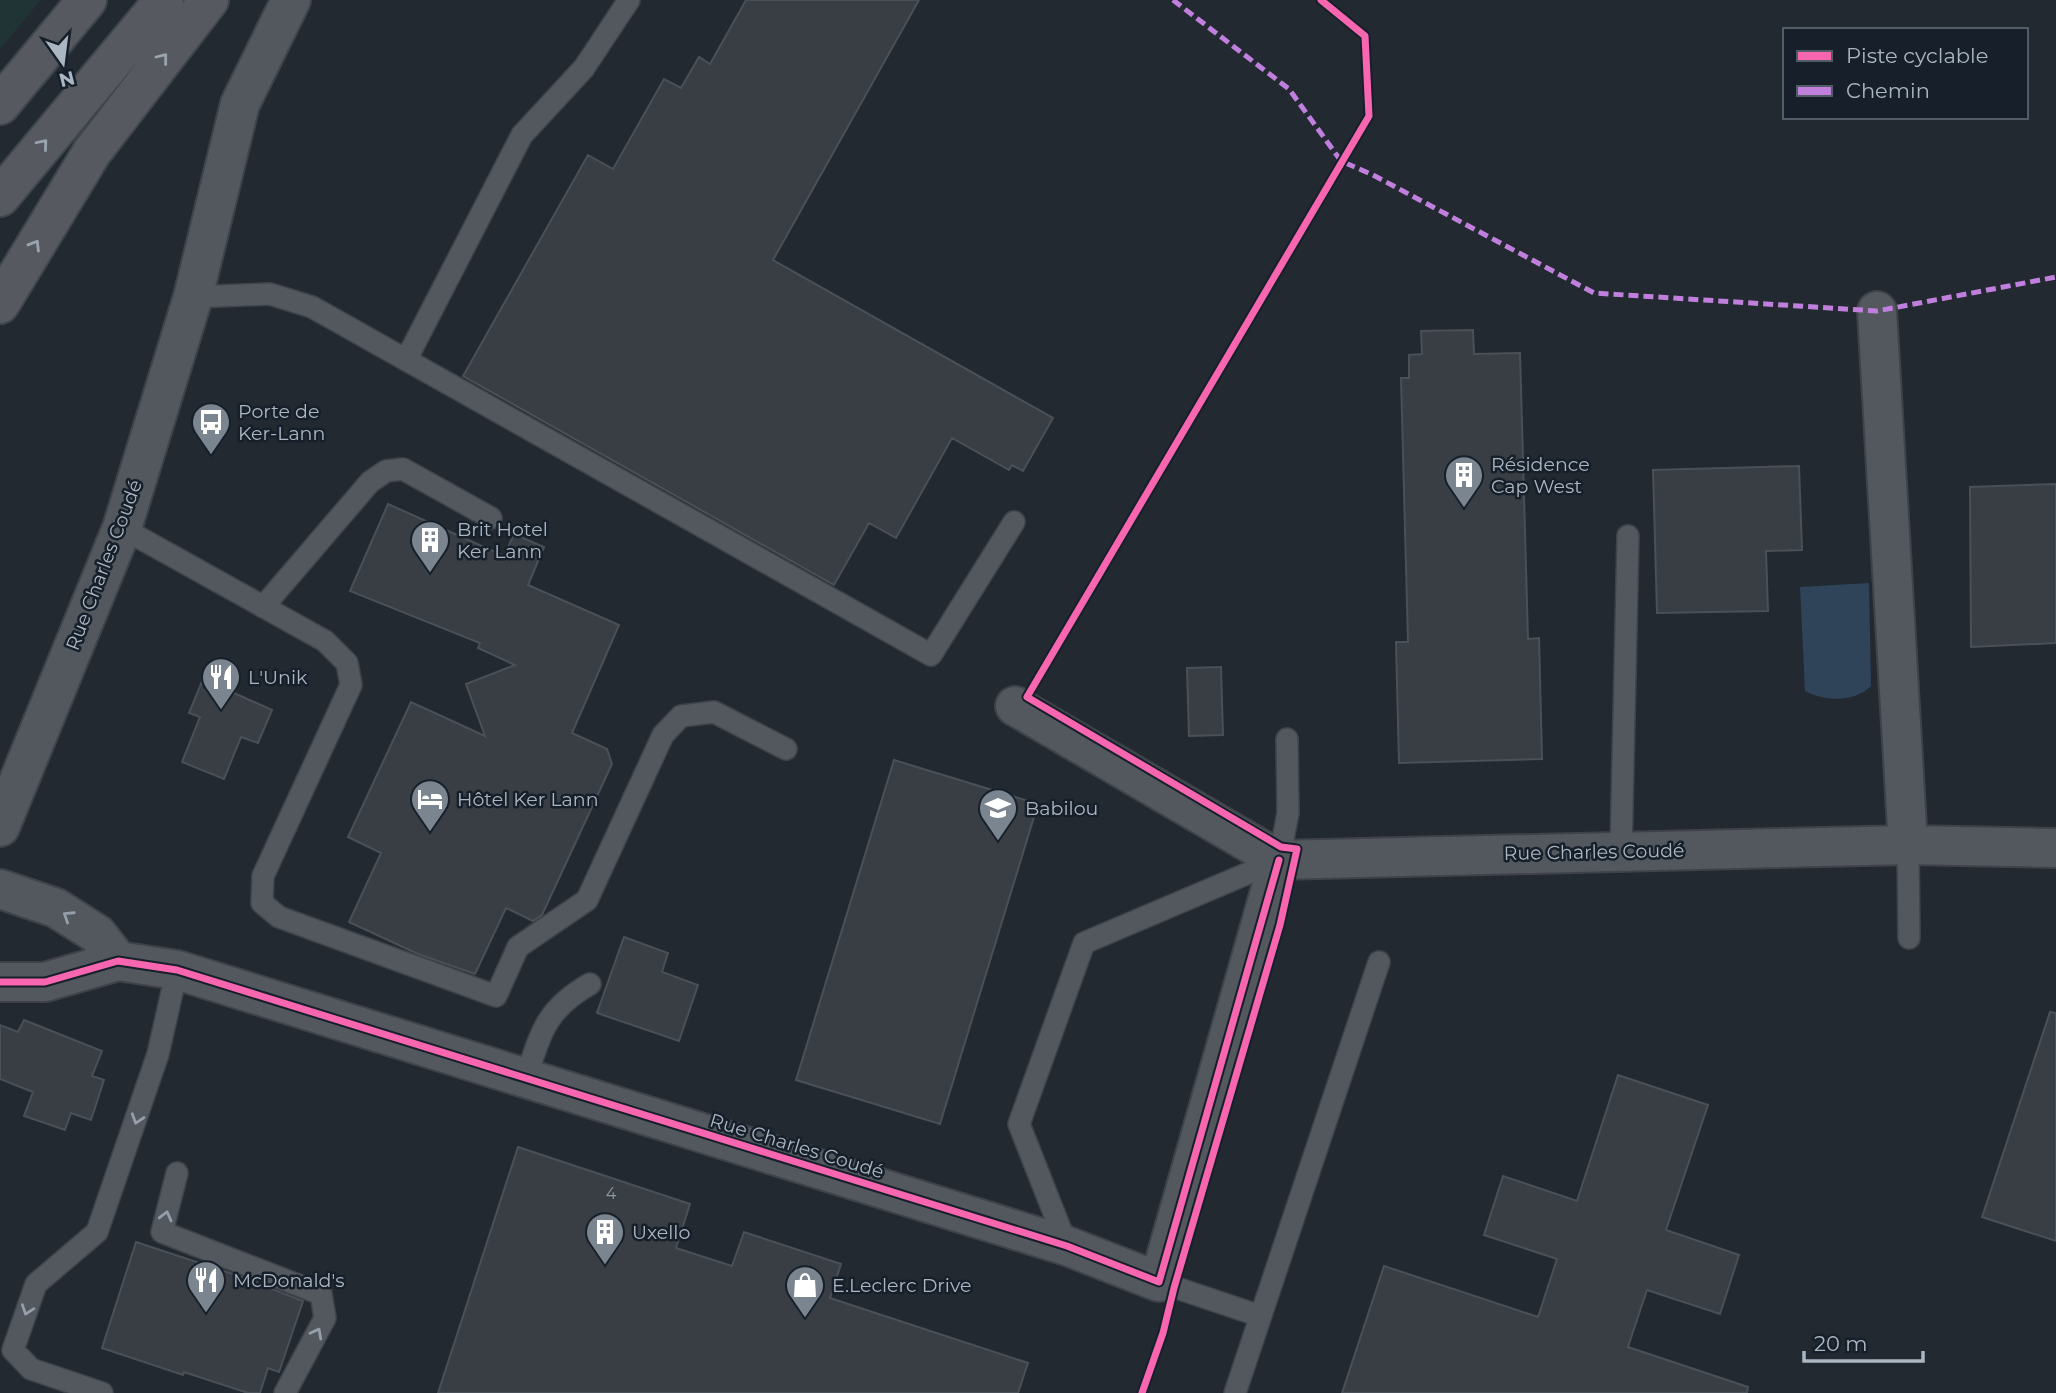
<svg xmlns="http://www.w3.org/2000/svg" width="2056" height="1393" font-family="Montserrat,sans-serif">
  <rect width="100%" height="100%" fill="#232930"/>
  <path fill="#203335" d="M 0,0 L 41,0 L 0,49 Z"/>
  <path fill="#2f4359" d="M 1869,583 L 1871,686 C 1855,702 1826,702 1805,691 L 1800,587 Z"/>
  <path fill="#383e44" stroke="#4a5058" stroke-width="2" d="M 746,0 L 919,0 L 773,260 L 1053,418 L 1023,471 L 1012,465 L 1009,470 L 952,438 L 896,538 L 869,523 L 834,585 L 463,376 L 588,155 L 613,169 L 664,79 L 681,88 L 699,57 L 710,64 Z
    M 1473,330 L 1474,354 L 1520,353 L 1528,639 L 1539,638 L 1542,759 L 1399,763 L 1396,642 L 1408,642 L 1401,378 L 1409,378 L 1409,355 L 1422,354 L 1421,331 Z
    M 1799,466 L 1802,550 L 1766,551 L 1768,611 L 1657,613 L 1653,470 Z
    M 2056,484 L 2056,643 L 1971,647 L 1970,487 Z
    M 388,504 L 504,556 L 514,534 L 544,547 L 528,585 L 619,625 L 572,733 L 607,749 L 612,764 L 542,915 L 533,921 L 506,908 L 475,974 L 418,954 L 349,922 L 381,853 L 348,837 L 411,702 L 485,736 L 466,684 L 515,665 L 478,648 L 480,643 L 350,591 Z
    M 1221,667 L 1223,735 L 1189,736 L 1187,668 Z
    M 203,679 L 272,710 L 258,743 L 241,737 L 224,779 L 182,762 L 200,717 L 189,713 Z
    M 894,760 L 1038,804 L 940,1124 L 796,1080 Z
    M 624,937 L 668,953 L 662,972 L 698,985 L 679,1041 L 597,1013 Z
    M 2050,1012 L 2056,1013 L 2056,1241 L 1982,1217 Z
    M 24,1020 L 102,1051 L 92,1076 L 104,1080 L 91,1120 L 71,1113 L 65,1130 L 24,1116 L 33,1092 L 0,1079 L 0,1025 L 18,1032 Z
    M 1618,1075 L 1708,1105 L 1666,1230 L 1739,1255 L 1720,1314 L 1647,1290 L 1628,1347 L 1748,1387 L 1747,1393 L 1342,1393 L 1384,1266 L 1538,1317 L 1557,1259 L 1484,1235 L 1503,1176 L 1577,1201 Z
    M 518,1147 L 690,1204 L 676,1248 L 732,1266 L 744,1232 L 841,1264 L 830,1298 L 1028,1363 L 1018,1393 L 438,1393 Z
    M 136,1242 L 236,1275 L 303,1301 L 279,1372 L 268,1368 L 260,1393 L 248,1393 L 184,1372 L 183,1375 L 102,1348 Z"/>
  <g fill="none" stroke-linecap="round" stroke-linejoin="round">
    <defs>
      <path id="service" d="M 193,297 L 270,294 L 312,307 L 931,655 L 1014,522
        M 406,360 L 522,135 L 584,68 L 629,0
        M 122,528 L 325,641 L 347,663 L 351,685 L 263,876 L 262,903 L 279,917 L 496,996 L 518,947 L 587,900 L 663,735 L 681,716 L 714,712 L 786,749
        M 263,607 L 370,482 L 386,471 L 403,469 L 491,518
        M 1908,845 L 1909,938
        M 1621,852 L 1628,536
        M 526,1078 C 541,1032 546,1009 590,984
        M 177,1173 L 162,1232 L 321,1294 L 325,1318 L 285,1393
        M 1067,1246 L 1019,1124 L 1084,943 L 1279,860 L 1288,813 L 1287,739
        M 1159,1282 L 1260,1316
        M 102,1393 L 31,1369 L 13,1350 L 36,1284 L 97,1232 L 158,1054 L 177,970
        M 1235,1393 L 1379,962"/>
      <path id="minor" d="M 1877,311 L 1908,845
        M 1015,706 L 1279,860 L 1908,845 L 2056,848
        M 0,827 L 122,528 L 193,297 L 240,104 L 291,0
        M 0,889 L 56,908 L 97,934 L 118,961
        M 0,982 L 45,982 L 118,961 L 177,970 L 1067,1246 L 1159,1282 L 1279,860"/>
      <path id="trunk" d="M 0,105 L 87,0
        M 0,197 L 164,0
        M 0,304 L 92,152 L 209,0"/>
    </defs>
    <use href="#service" stroke="#3f4349" stroke-width="24"/>
    <use href="#minor" stroke="#3f4349" stroke-width="42"/>
    <use href="#trunk" stroke="#3f454c" stroke-width="42"/>
    <use href="#service" stroke="#52585e" stroke-width="21"/>
    <use href="#minor" stroke="#52585e" stroke-width="38"/>
    <use href="#trunk" stroke="#565a60" stroke-width="38"/>
    <path stroke="#c07fdc" stroke-width="5" stroke-dasharray="10 5" stroke-linecap="butt" d="M 1173,0 L 1289,89 L 1341,161 L 1373,175 L 1594,293 L 1877,311 L 2056,277"/>
    <defs>
      <path id="cycleway" d="M 0,982 L 45,982 L 118,961 L 177,970 L 1067,1246 L 1159,1282 L 1279,860
        M 1142,1393 L 1163,1333 L 1174,1288 L 1280,925 L 1297,849 L 1281,847 L 1027,697 L 1369,116 L 1365,36 L 1321,0"/>
    </defs>
    <use href="#cycleway" stroke="#17202a" stroke-width="11"/>
    <use href="#cycleway" stroke="#f766af" stroke-width="7"/>
  </g>
  <defs><path id="oneway-chevron" d="M-2-3.5L2.5 0L-2 3.5" fill="none" stroke-width="1.6" stroke-linecap="round" stroke-linejoin="round" transform="scale(1.75)"/></defs>
  <g stroke="#9aa4af">
    <use href="#oneway-chevron" transform="translate(163 58) rotate(-52)"/>
    <use href="#oneway-chevron" transform="translate(43 144) rotate(-50)"/>
    <use href="#oneway-chevron" transform="translate(35 245) rotate(-59)"/>
  </g>
  <g stroke="#959eaa">
    <use href="#oneway-chevron" transform="translate(68 916) rotate(-147)"/>
    <use href="#oneway-chevron" transform="translate(137 1119) rotate(108)"/>
    <use href="#oneway-chevron" transform="translate(166 1216) rotate(-76)"/>
    <use href="#oneway-chevron" transform="translate(27 1310) rotate(109)"/>
    <use href="#oneway-chevron" transform="translate(317 1333) rotate(-62)"/>
  </g>
  <defs>
    <symbol id="bus-pin" viewBox="-11 -11 22 30"><path d="M0 17L-7.5 6A9.5 9.5 0 1 1 7.5 6Z" fill="#7b8590" stroke="#17202a"/><path d="M-5-6H5V4H4V6H2V4H-2V6H-4V4H-5ZM-3.5-4V0h7V-4ZM-3.5 1.2v1.5H-2V1.2ZM2 1.2v1.5H3.5V1.2Z" fill="#fff"/></symbol>
    <symbol id="building-pin" viewBox="-11 -11 22 30"><path d="M0 17L-7.5 6A9.5 9.5 0 1 1 7.5 6Z" fill="#7b8590" stroke="#17202a"/><path d="M-4-6H4V6H1V3H-1V6H-4ZM-2.5-4.3h1.7v1.8h-1.7ZM.8-4.3h1.7v1.8H.8ZM-2.5-1h1.7V.8h-1.7ZM.8-1h1.7V.8H.8Z" fill="#fff"/></symbol>
    <symbol id="restaurant-pin" viewBox="-11 -11 22 30"><path d="M0 17L-7.5 6A9.5 9.5 0 1 1 7.5 6Z" fill="#7b8590" stroke="#17202a"/><path d="M-5-6h1v4h1v-4h1v4h1v-4h1v5L-1.5 .5V6h-2V.5L-5-1ZM5-6V6H3V1.5H1.5Q1.5-4 5-6Z" fill="#fff"/></symbol>
    <symbol id="hotel-pin" viewBox="-11 -11 22 30"><path d="M0 17L-7.5 6A9.5 9.5 0 1 1 7.5 6Z" fill="#7b8590" stroke="#17202a"/><path d="M-6-4.5h1.5V1H6V5H4.5V3h-9V5H-6ZM-4 0a1.8 1.8 0 1 1 3.6 0ZM.5 0V-2.5h3Q6-2.5 6 0Z" fill="#fff"/></symbol>
    <symbol id="school-pin" viewBox="-11 -11 22 30"><path d="M0 17L-7.5 6A9.5 9.5 0 1 1 7.5 6Z" fill="#7b8590" stroke="#17202a"/><path d="M0-5L7-2L0 1L-7-2ZM-4 1L0 2.5L4 1V4Q0 6-4 4Z" fill="#fff"/></symbol>
    <symbol id="shop-pin" viewBox="-11 -11 22 30"><path d="M0 17L-7.5 6A9.5 9.5 0 1 1 7.5 6Z" fill="#7b8590" stroke="#17202a"/><path d="M-5-2.5h2.3a2.7 3.5 0 0 1 5.4 0H5L5.5 6h-11ZM-1.5-2.5h3a1.5 2.3 0 0 0-3 0Z" fill="#fff"/></symbol>
  </defs>
  <g fill-rule="evenodd">
    <use href="#bus-pin" x="189" y="400" width="44" height="60"/>
    <use href="#building-pin" x="1442" y="453" width="44" height="60"/>
    <use href="#building-pin" x="408" y="518" width="44" height="60"/>
    <use href="#restaurant-pin" x="199" y="655" width="44" height="60"/>
    <use href="#hotel-pin" x="408" y="777" width="44" height="60"/>
    <use href="#school-pin" x="976" y="786" width="44" height="60"/>
    <use href="#building-pin" x="583" y="1210" width="44" height="60"/>
    <use href="#restaurant-pin" x="184" y="1258" width="44" height="60"/>
    <use href="#shop-pin" x="783" y="1263" width="44" height="60"/>
  </g>
  <g text-anchor="middle" dominant-baseline="central" stroke-width="5" stroke-linejoin="round" paint-order="stroke">
    <g font-size="16" fill="#8e98a3">
      <text x="611" y="1193">4</text>
    </g>
    <g font-size="19" fill="#abb6c3" stroke="#17202a" text-anchor="start">
      <text x="238" y="411">Porte de<tspan x="238" dy="22">Ker-Lann</tspan></text>
      <text x="1491" y="464">Résidence<tspan x="1491" dy="22">Cap West</tspan></text>
      <text x="457" y="529">Brit Hotel<tspan x="457" dy="22">Ker Lann</tspan></text>
      <text x="248" y="677">L'Unik</text>
      <text x="457" y="799">Hôtel Ker Lann</text>
      <text x="1025" y="808">Babilou</text>
      <text x="632" y="1232">Uxello</text>
      <text x="233" y="1280">McDonald's</text>
      <text x="832" y="1285">E.Leclerc Drive</text>
    </g>
    <g font-size="19" fill="#abb6c3" stroke="#17202a">
      <text transform="translate(104 565) rotate(-69)">Rue Charles Coudé</text>
      <text transform="translate(1594 852) rotate(-1)">Rue Charles Coudé</text>
      <text transform="translate(797 1146) rotate(17)">Rue Charles Coudé</text>
    </g>
  </g>
  <rect x="1783" y="28" width="245" height="91" fill="#17202a" stroke="#525c67" stroke-width="2"/>
  <rect x="1797" y="51" width="35" height="10" fill="#f766af" stroke="#525c67" stroke-width="2"/>
  <text x="1846" y="63" font-size="21" fill="#abb6c3">Piste cyclable</text>
  <rect x="1797" y="86" width="35" height="10" fill="#c07fdc" stroke="#525c67" stroke-width="2"/>
  <text x="1846" y="98" font-size="21" fill="#abb6c3">Chemin</text>
  <g transform="translate(63 63) rotate(166)" stroke="#17202a" stroke-width="5" paint-order="stroke">
  <path d="M0-5L12 26L0 18L-12 26Z" fill="#abb6c3"/>
  <text y="-10" font-size="19" font-weight="bold" text-anchor="middle" fill="#abb6c3">N</text>
  </g>
  <path d="M1804 1351v10h119v-10" fill="none" stroke="#abb6c3" stroke-width="3.5"/>
  <text x="1814" y="1351" font-size="21" fill="#abb6c3" stroke="#17202a" stroke-width="5" paint-order="stroke">20 m</text>
</svg>
